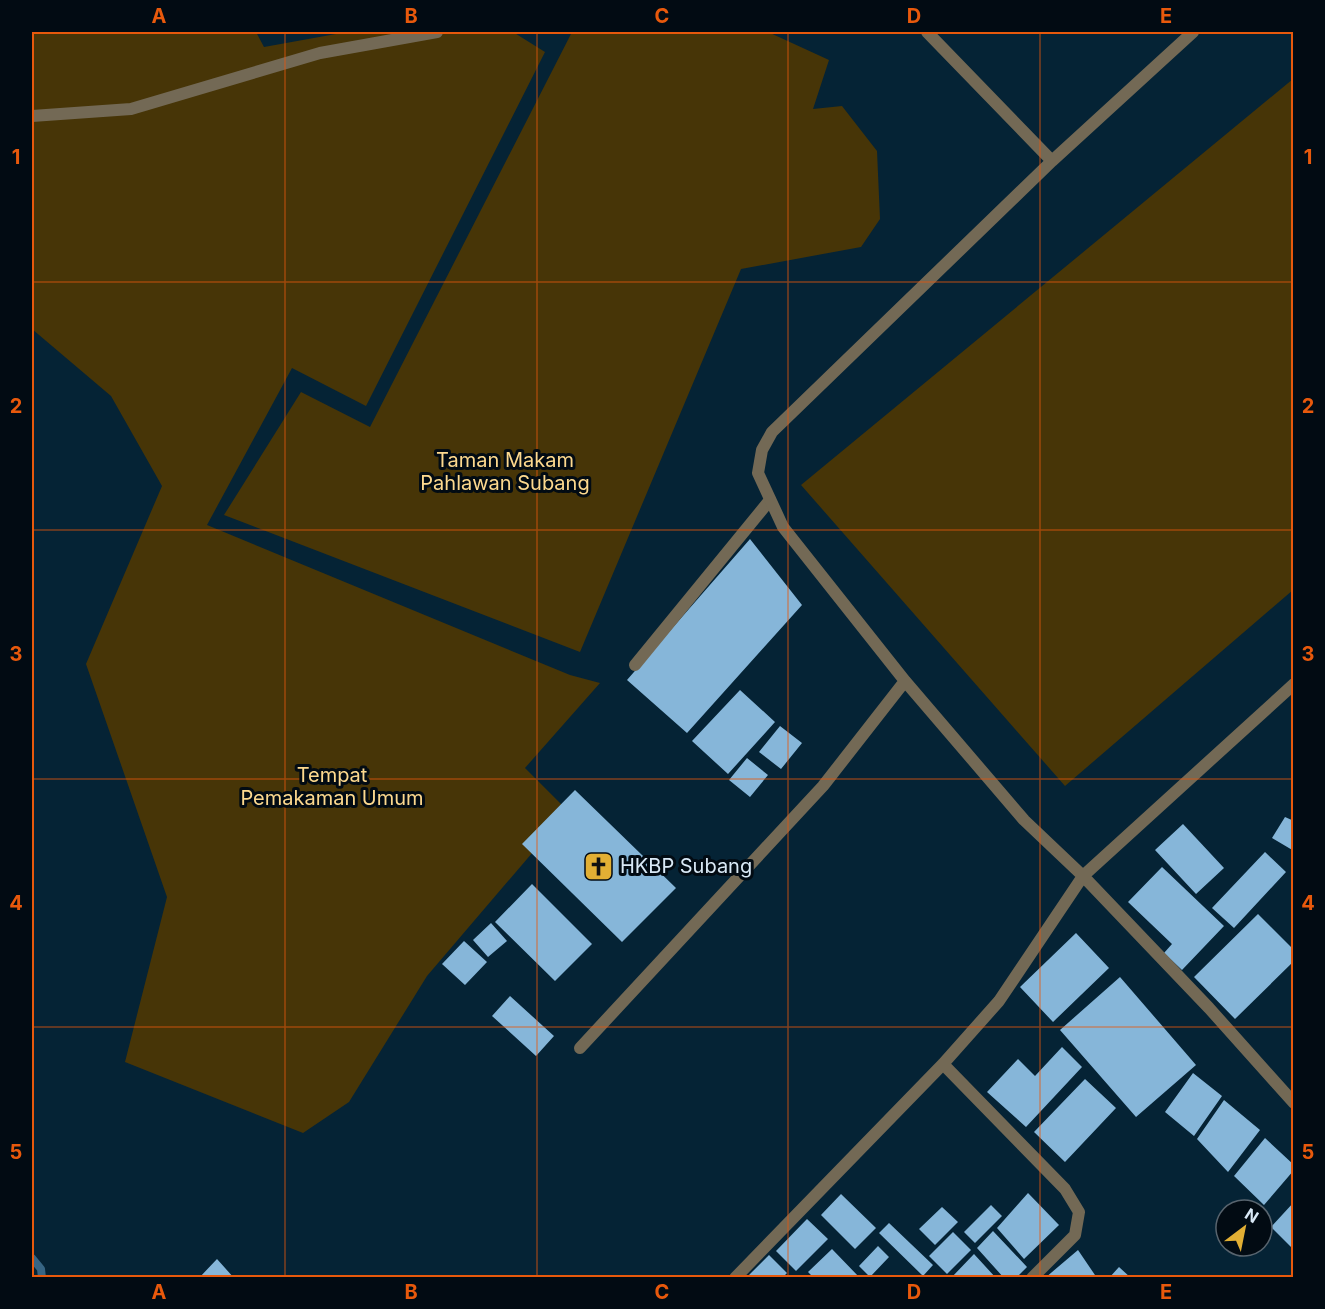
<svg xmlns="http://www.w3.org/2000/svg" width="1325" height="1309" font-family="Inter,sans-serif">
  <rect width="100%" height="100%" fill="#052335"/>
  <path fill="#473507" d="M 32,32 L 256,32 L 264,47 L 347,32 L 513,32 L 545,52 L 366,406 L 292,368 L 207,525 L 570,675 L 600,683 L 525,768 L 568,811 L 427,976 L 349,1102 L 303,1133 L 125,1062 L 167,897 L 86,664 L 162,486 L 111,396 L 32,329 Z
    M 572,32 L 768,32 L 829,60 L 813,109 L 842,106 L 877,151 L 880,219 L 861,247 L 741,269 L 580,652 L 224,515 L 301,392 L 370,427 Z
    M 1293,79 L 1293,590 L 1065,786 L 801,485 Z"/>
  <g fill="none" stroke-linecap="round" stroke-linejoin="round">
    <path stroke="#376584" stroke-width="8" d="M 32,1258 L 41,1269 L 42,1278"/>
  </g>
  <path fill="#86b6d9" d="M 750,539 L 802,605 L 687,733 L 627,680 Z
    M 740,690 L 775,722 L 728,774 L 692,741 Z
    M 780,726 L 802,743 L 781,769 L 759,752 Z
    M 747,758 L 768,775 L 750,797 L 729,780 Z
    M 575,790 L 676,888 L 622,942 L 522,844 Z
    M 1285,817 L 1294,821 L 1294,851 L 1272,838 Z
    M 1183,824 L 1224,868 L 1196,894 L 1155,850 Z
    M 1265,852 L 1286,872 L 1234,928 L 1212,908 Z
    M 1162,867 L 1224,926 L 1182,970 L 1164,953 L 1172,944 L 1128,902 Z
    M 532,884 L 592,944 L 555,981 L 495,922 Z
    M 1258,914 L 1294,950 L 1294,961 L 1235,1019 L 1194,977 Z
    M 491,923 L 507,941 L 488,957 L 473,940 Z
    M 1076,933 L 1109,968 L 1053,1022 L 1020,987 Z
    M 464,941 L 487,962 L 465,985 L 442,964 Z
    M 1120,977 L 1196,1065 L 1136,1117 L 1060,1030 Z
    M 510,996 L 554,1036 L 536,1056 L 492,1016 Z
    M 1062,1047 L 1082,1067 L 1026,1127 L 987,1092 L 1018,1059 L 1035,1076 Z
    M 1193,1073 L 1222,1096 L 1194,1136 L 1165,1112 Z
    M 1085,1079 L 1116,1108 L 1065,1162 L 1034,1132 Z
    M 1224,1100 L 1260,1130 L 1228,1172 L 1197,1139 Z
    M 1265,1138 L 1294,1165 L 1294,1170 L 1264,1205 L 1234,1176 Z
    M 1028,1193 L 1059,1225 L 1024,1259 L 997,1228 Z
    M 841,1194 L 876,1228 L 855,1249 L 821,1215 Z
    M 1294,1202 L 1294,1250 L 1271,1227 Z
    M 991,1205 L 1002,1216 L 975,1243 L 964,1232 Z
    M 942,1207 L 958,1222 L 935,1245 L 919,1229 Z
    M 807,1219 L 828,1239 L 796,1271 L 776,1251 Z
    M 889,1223 L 933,1265 L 923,1276 L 879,1233 Z
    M 993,1231 L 1027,1267 L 1016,1278 L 1004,1278 L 977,1248 Z
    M 953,1232 L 971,1250 L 947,1274 L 929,1256 Z
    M 878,1246 L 889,1257 L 870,1277 L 859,1266 Z
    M 832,1249 L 860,1278 L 814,1278 L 808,1272 Z
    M 1078,1250 L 1097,1278 L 1045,1278 Z
    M 974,1254 L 996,1278 L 951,1278 Z
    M 769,1255 L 787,1273 L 782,1278 L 746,1278 Z
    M 217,1259 L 234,1278 L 199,1278 Z
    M 1119,1267 L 1131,1278 L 1109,1278 Z"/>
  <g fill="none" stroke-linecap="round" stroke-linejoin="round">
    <path stroke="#736955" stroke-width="12" d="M 32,116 L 131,109 L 320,53 L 437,32
      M 635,665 L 770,500"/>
    <path stroke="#736955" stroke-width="12" d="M 927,32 L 1052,161
      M 1193,32 L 1052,161 L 772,432 L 762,450 L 758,473 L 783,527 L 905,681 L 1024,820 L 1083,876 L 1294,684
      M 580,1048 L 823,786 L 905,681
      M 943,1064 L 1065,1189 L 1079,1212 L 1075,1235 L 1032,1278
      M 735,1278 L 943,1064 L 999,1001 L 1083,876 L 1209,1008 L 1294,1103"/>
  </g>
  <path fill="none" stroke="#e8590c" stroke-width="1.5" stroke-opacity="0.55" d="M 285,32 L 285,1278M 537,32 L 537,1278M 788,32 L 788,1278M 1040,32 L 1040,1278M 32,282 L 1294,282M 32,530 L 1294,530M 32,779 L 1294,779M 32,1027 L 1294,1027"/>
  <defs>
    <symbol id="church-square" viewBox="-11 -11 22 22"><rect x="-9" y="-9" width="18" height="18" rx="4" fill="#e2af34" stroke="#020b13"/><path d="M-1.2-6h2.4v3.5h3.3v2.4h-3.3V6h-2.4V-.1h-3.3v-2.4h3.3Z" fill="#111"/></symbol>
  </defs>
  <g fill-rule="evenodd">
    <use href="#church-square" x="582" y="850" width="33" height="33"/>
  </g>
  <g text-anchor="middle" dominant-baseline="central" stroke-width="6" stroke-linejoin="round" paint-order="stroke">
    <g font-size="20" fill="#fdd98e" stroke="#020b13">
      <text x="505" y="460">Taman Makam<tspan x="505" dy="23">Pahlawan Subang</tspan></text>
      <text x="332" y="775">Tempat<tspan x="332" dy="23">Pemakaman Umum</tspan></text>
    </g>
    <g font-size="20" fill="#d9e9f6" stroke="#020b13" text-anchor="start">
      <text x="620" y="866">HKBP Subang</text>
    </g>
  </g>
  <rect width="1325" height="1309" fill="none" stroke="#020b13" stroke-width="66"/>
  <g transform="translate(1244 1228) rotate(32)"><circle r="28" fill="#020b13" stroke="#58646e" stroke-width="1.5"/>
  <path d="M0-4.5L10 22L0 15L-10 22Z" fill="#e2af34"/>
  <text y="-9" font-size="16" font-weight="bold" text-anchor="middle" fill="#d9e9f6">N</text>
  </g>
  <rect x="33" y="33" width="1259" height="1243" fill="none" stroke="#e8590c" stroke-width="2"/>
  <g font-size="20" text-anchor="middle" font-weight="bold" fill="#e8590c">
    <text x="159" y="23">A</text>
    <text x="411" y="23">B</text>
    <text x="662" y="23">C</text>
    <text x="914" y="23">D</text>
    <text x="1166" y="23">E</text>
    <text x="16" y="164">1</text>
    <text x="1308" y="164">1</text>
    <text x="16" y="413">2</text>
    <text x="1308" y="413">2</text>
    <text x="16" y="661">3</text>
    <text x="1308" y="661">3</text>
    <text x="16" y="910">4</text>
    <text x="1308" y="910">4</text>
    <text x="16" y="1159">5</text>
    <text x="1308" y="1159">5</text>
    <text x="159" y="1299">A</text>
    <text x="411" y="1299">B</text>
    <text x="662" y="1299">C</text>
    <text x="914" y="1299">D</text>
    <text x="1166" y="1299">E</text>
  </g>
</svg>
